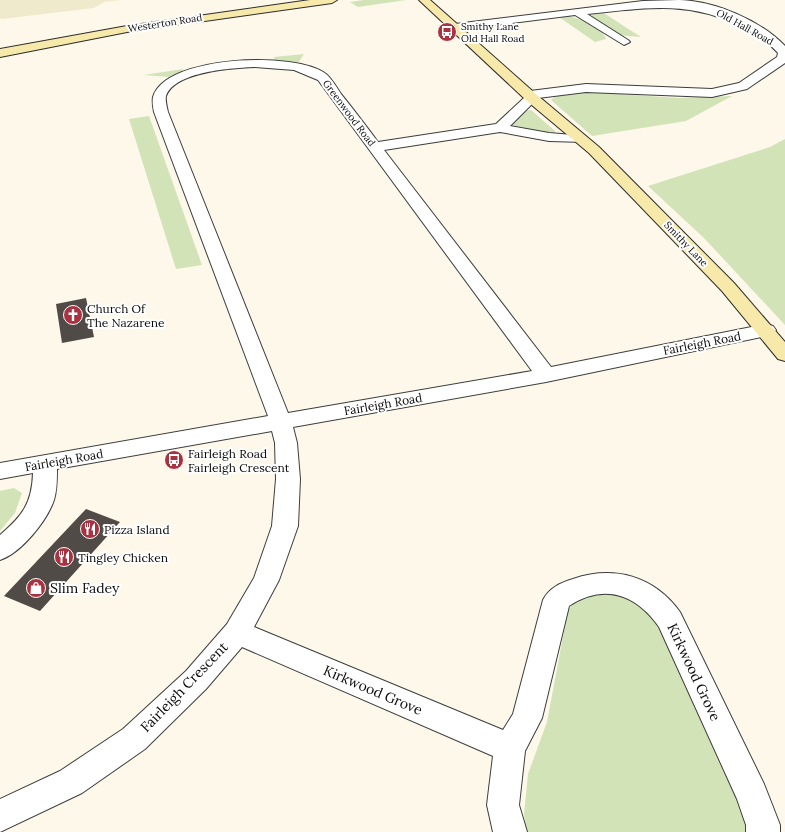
<svg xmlns="http://www.w3.org/2000/svg" width="785" height="832" font-family="Lora,serif">
  <rect width="100%" height="100%" fill="#fdf8e9"/>
  <path fill="#f0eacc" d="M 0,0 L 121,0 L 104,2 L 94,8 L 2,19 L 0,18 Z"/>
  <path fill="#d1e3b7" d="M 364,0 L 406,0 L 358,7 L 350,2 Z
    M 602,12 L 641,37 L 618,35 L 591,17 L 593,14 Z
    M 569,16 C 579,18 604,29 606,39 L 595,42 L 559,17 Z
    M 304,54 L 298,63 L 275,60 L 274,57 Z
    M 183,69 L 183,71 L 169,77 L 144,75 Z
    M 588,92 L 679,98 L 732,96 L 686,121 L 592,136 L 551,100 L 556,96 Z
    M 531,110 L 555,131 L 555,132 L 548,133 L 512,125 L 524,111 Z
    M 149,116 L 202,265 L 176,269 L 129,119 Z
    M 785,139 L 785,325 L 704,238 L 648,186 L 770,147 Z
    M 14,488 L 22,493 L 15,513 L 0,531 L 0,491 Z
    M 603,593 L 622,594 L 635,600 L 660,625 L 746,819 L 746,832 L 526,832 L 524,814 L 528,774 L 547,722 L 568,610 C 578,598 588,596 603,593 Z"/>
  <path fill="#514b47" d="M 86,298 L 94,337 L 62,343 L 56,304 Z
    M 86,509 L 120,522 L 40,611 L 4,596 Z"/>
  <g fill="none" stroke-linecap="round" stroke-linejoin="round">
    <defs>
      <path id="street" d="M 679,0 C 715,1 760,20 785,46 L 785,63 L 747,89 L 712,97 L 586,92 L 538,98 L 510,126 L 549,133 L 585,136 L 587,139 L 585,142 L 549,141 L 500,132 L 384,150 L 551,367 L 766,324 L 773,326 L 776,330 L 773,334 L 766,336 L 546,382 L 293,427 L 297,443 L 300,479 L 298,526 L 279,580 L 254,627 L 503,730 L 513,714 L 543,600 C 549,588 560,583 573,579 C 614,565 654,576 680,612 L 764,784 L 780,825 L 780,832 L 746,832 L 746,825 L 737,799 L 659,627 C 636,594 604,583 569,606 L 542,718 L 525,751 L 519,805 L 527,832 L 493,832 L 487,805 L 493,756 L 242,647 L 206,689 L 145,749 L 82,793 L 0,832 L 0,799 L 60,771 L 123,729 L 186,671 L 227,624 L 254,578 L 272,526 L 276,479 L 275,443 L 272,431 L 57,469 C 57,479 57,490 54,500 C 47,521 21,553 0,560 L 0,535 C 22,516 32,504 33,473 L 0,479 L 0,463 L 268,416 L 154,112 C 153,107 152,102 153,97 C 165,55 297,51 326,74 C 332,79 337,88 341,94 C 354,110 366,126 378,142 L 496,124 L 525,97 L 524,95 L 525,92 L 530,91 L 586,84 L 712,89 L 739,83 L 777,57 L 778,53 C 767,41 754,33 741,26 C 686,0 645,8 587,14 L 628,40 L 630,42 L 624,45 L 575,15 L 455,30 L 449,27 L 455,24 L 643,1 ZM 255,67 L 294,70 L 318,80 L 532,371 L 288,413 L 168,112 C 167,107 165,101 166,96 C 175,71 233,68 255,67 Z"/>
      <path id="secondary" d="M 310,0 L 337,0 L 332,3 L 127,32 L 0,57 L 0,49 L 127,26 Z
        M 419,0 L 430,0 L 537,95 L 599,147 L 734,283 L 785,342 L 785,361 L 778,359 L 722,291 L 589,153 L 527,101 Z"/>
    </defs>
    <use href="#street" stroke="#3d3d3d" stroke-width="2"/>
    <use href="#secondary" stroke="#2c2c2c" stroke-width="2"/>
    <use href="#street" fill="#fff" fill-rule="evenodd"/>
    <use href="#secondary" fill="#f6e9aa" fill-rule="evenodd"/>
  </g>
  <defs>
    <symbol id="bus-disc" viewBox="-11 -11 22 22"><circle r="9.5" fill="#aa313f" stroke="#fff"/><path d="M-5-6H5V4H4V6H2V4H-2V6H-4V4H-5ZM-3.5-4V0h7V-4ZM-3.5 1.2v1.5H-2V1.2ZM2 1.2v1.5H3.5V1.2Z" fill="#fff"/></symbol>
    <symbol id="church-disc" viewBox="-11 -11 22 22"><circle r="9.5" fill="#aa313f" stroke="#fff"/><path d="M-1.2-6h2.4v3.5h3.3v2.4h-3.3V6h-2.4V-.1h-3.3v-2.4h3.3Z" fill="#fff"/></symbol>
    <symbol id="restaurant-disc" viewBox="-11 -11 22 22"><circle r="9.5" fill="#aa313f" stroke="#fff"/><path d="M-5-6h1v4h1v-4h1v4h1v-4h1v5L-1.5 .5V6h-2V.5L-5-1ZM5-6V6H3V1.5H1.5Q1.5-4 5-6Z" fill="#fff"/></symbol>
    <symbol id="shop-disc" viewBox="-11 -11 22 22"><circle r="9.5" fill="#aa313f" stroke="#fff"/><path d="M-5-2.5h2.3a2.7 3.5 0 0 1 5.4 0H5L5.5 6h-11ZM-1.5-2.5h3a1.5 2.3 0 0 0-3 0Z" fill="#fff"/></symbol>
  </defs>
  <g fill-rule="evenodd">
    <use href="#bus-disc" x="436" y="21" width="22" height="22"/>
    <use href="#church-disc" x="62" y="304" width="22" height="22"/>
    <use href="#bus-disc" x="163" y="449" width="22" height="22"/>
    <use href="#restaurant-disc" x="79" y="518" width="22" height="22"/>
    <use href="#restaurant-disc" x="53" y="546" width="22" height="22"/>
    <use href="#shop-disc" x="25" y="577" width="22" height="22"/>
  </g>
  <g text-anchor="middle" dominant-baseline="central" stroke-width="4" stroke-linejoin="round" paint-order="stroke">
    <g font-size="10" fill="#0a0a0a" stroke="#fff">
      <text transform="translate(165 23) rotate(-9)">Westerton Road</text>
      <text transform="translate(745 27) rotate(29)">Old Hall Road</text>
      <text transform="translate(349 113) rotate(53)">Greenwood Road</text>
      <text transform="translate(686 244) rotate(46)">Smithy Lane</text>
    </g>
    <g font-size="10" fill="#0a0a0a" stroke="#fff" text-anchor="start">
      <text x="461" y="26">Smithy Lane<tspan x="461" dy="12">Old Hall Road</tspan></text>
    </g>
    <g font-size="12" fill="#0a0a0a" stroke="#fff" text-anchor="start">
      <text x="87" y="308">Church Of<tspan x="87" dy="14">The Nazarene</tspan></text>
      <text x="188" y="453">Fairleigh Road<tspan x="188" dy="14">Fairleigh Crescent</tspan></text>
      <text x="104" y="529">Pizza Island</text>
      <text x="78" y="557">Tingley Chicken</text>
    </g>
    <g font-size="12" fill="#0a0a0a" stroke="#fff">
      <text transform="translate(702 343) rotate(-11)">Fairleigh Road</text>
      <text transform="translate(383 404) rotate(-10)">Fairleigh Road</text>
      <text transform="translate(64 460) rotate(-10)">Fairleigh Road</text>
    </g>
    <g font-size="14" fill="#0a0a0a" stroke="#fff" text-anchor="start">
      <text x="50" y="588">Slim Fadey</text>
    </g>
    <g font-size="14" fill="#0a0a0a" stroke="#fff">
      <text transform="translate(694 672) rotate(65)">Kirkwood Grove</text>
      <text transform="translate(184 687) rotate(-46)">Fairleigh Crescent</text>
      <text transform="translate(373 690) rotate(23)">Kirkwood Grove</text>
    </g>
  </g>
</svg>
